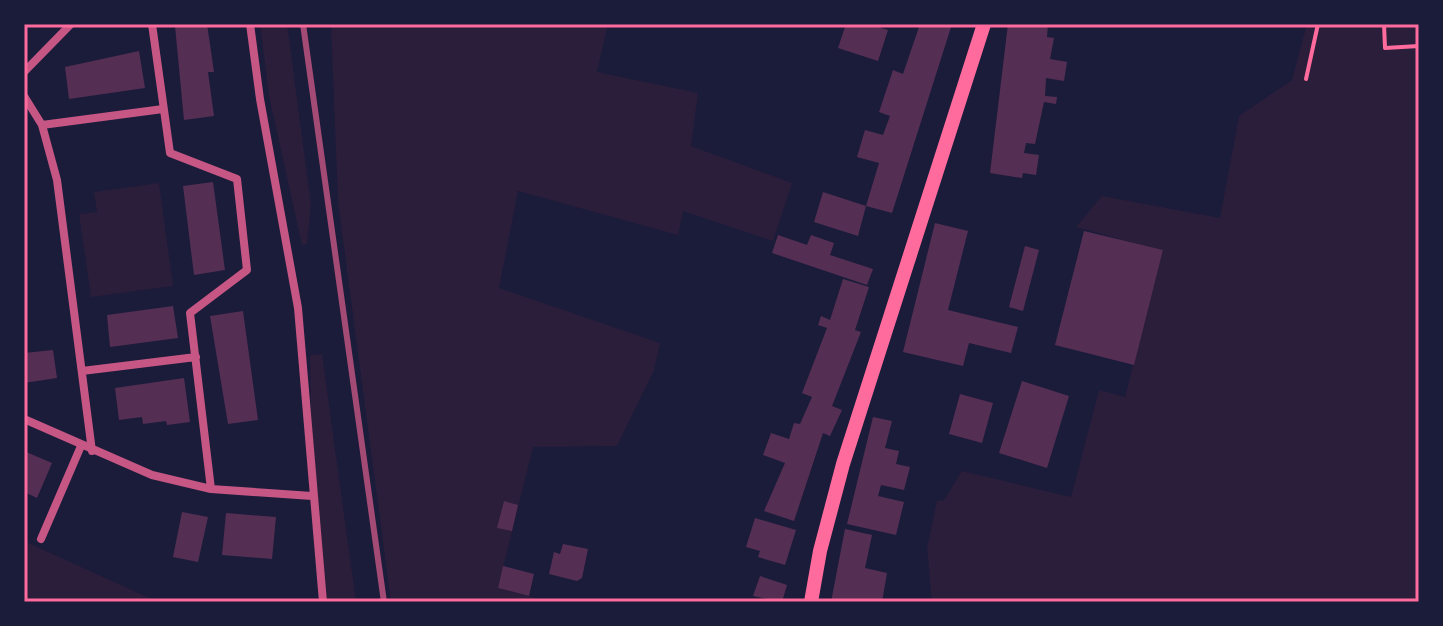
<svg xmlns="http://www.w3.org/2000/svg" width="1443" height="626" font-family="'Nunito Sans',sans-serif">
  <rect width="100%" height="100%" fill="#1b1b3a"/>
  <path fill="#2a1e3b" d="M 260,24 L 287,24 L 311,205 L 307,244 L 302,245 L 269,96 Z
    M 331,24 L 608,24 L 597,72 L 698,93 L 691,146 L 792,183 L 773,241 L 683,211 L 678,235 L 518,191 L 499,288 L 660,343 L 654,370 L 617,446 L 533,447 L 498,588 L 550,602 L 391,602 L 338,202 Z
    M 1307,24 L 1419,24 L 1419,602 L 932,602 L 927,548 L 937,501 L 944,500 L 962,471 L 1071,497 L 1099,390 L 1125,397 L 1163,251 L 1076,227 L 1102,196 L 1220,218 L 1239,116 L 1292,80 Z
    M 159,183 L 173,286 L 91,297 L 79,214 L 97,212 L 94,192 Z
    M 322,354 L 356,602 L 323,602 L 312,496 L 310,355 Z
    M 24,541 L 158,602 L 24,602 Z"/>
  <path fill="#542f53" d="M 207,24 L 214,72 L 208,72 L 214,116 L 184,120 L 175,26 Z
    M 846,24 L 869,24 L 888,30 L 878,61 L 838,48 Z
    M 920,24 L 952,24 L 892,213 L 866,206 L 879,163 L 857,157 L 865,130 L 883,135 L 890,116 L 879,112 L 893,70 L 903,74 Z
    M 1008,24 L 1048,24 L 1047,37 L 1054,38 L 1050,59 L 1067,62 L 1064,81 L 1046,78 L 1045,96 L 1057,97 L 1056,104 L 1044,102 L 1035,144 L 1026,143 L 1024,153 L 1039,155 L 1036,175 L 1023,173 L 1022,178 L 990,173 Z
    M 139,51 L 145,88 L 69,99 L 65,67 Z
    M 213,182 L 225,270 L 194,275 L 183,186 Z
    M 823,192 L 866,206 L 858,236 L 814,222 Z
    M 935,223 L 968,231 L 948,310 L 1018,327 L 1011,353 L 969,343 L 963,366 L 903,352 Z
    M 1084,231 L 1163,250 L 1134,365 L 1055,345 Z
    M 778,235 L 807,245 L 811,235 L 834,243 L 830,255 L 873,269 L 867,285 L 772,253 Z
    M 1025,246 L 1039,250 L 1023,311 L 1009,307 Z
    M 843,279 L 869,287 L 855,330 L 861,332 L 832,406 L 842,410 L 830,436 L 823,433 L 794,521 L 764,511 L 785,463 L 763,455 L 771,433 L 789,439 L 794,423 L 800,424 L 812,397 L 802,393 L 827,328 L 818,325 L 821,316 L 830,320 Z
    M 173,306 L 178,338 L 110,347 L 107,315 Z
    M 243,311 L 258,420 L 228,424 L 210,316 Z
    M 53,350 L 57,378 L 24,383 L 24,353 Z
    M 184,378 L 190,422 L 167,425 L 166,421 L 143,424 L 142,417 L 119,420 L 115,388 Z
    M 1022,381 L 1069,396 L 1047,468 L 999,453 Z
    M 960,394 L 993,403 L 982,443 L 949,434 Z
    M 873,417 L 892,421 L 885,448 L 899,451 L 896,464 L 910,467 L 904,490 L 881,485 L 878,496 L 904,502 L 896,535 L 847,524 Z
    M 24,451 L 52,463 L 37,498 L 24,492 Z
    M 504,501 L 518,505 L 512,531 L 497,528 Z
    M 182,512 L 208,517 L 198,562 L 173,557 Z
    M 226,513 L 276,517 L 272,559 L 222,555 Z
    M 755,518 L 796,530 L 785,565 L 758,557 L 760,551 L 746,547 Z
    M 845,529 L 872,535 L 865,568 L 887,573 L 882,602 L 831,602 Z
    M 563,544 L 588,549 L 582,578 L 577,581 L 549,574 L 554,552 L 560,554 Z
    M 503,566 L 534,574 L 529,596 L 498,588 Z
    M 760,576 L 787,585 L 782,602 L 753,596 Z"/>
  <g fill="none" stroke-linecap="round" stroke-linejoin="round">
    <path stroke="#ff6b9d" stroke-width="4" d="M 1384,24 L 1385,48 L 1419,46
      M 1306,79 L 1318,24"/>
    <path stroke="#c65784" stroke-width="8" d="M 152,24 L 170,153 L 237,179 L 247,270 L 190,313 L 211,489
      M 250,24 L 260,99 L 298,308 L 323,602
      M 24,72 L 71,24
      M 24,96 L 42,125 L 57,180 L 92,451
      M 42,125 L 163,109
      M 82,371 L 196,357
      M 24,419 L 152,475 L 211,489 L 312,496
      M 41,539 L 81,446"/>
    <path stroke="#ff6b9d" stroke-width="14" d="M 811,602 L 820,551 L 843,464 L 984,24"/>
    <path stroke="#a44b75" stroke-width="6" d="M 303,24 L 384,602"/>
  </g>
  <rect width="1443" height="626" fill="none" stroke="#1b1b3a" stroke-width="52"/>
  <rect x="26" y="26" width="1391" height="574" fill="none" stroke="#ff6b9d" stroke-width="3"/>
</svg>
